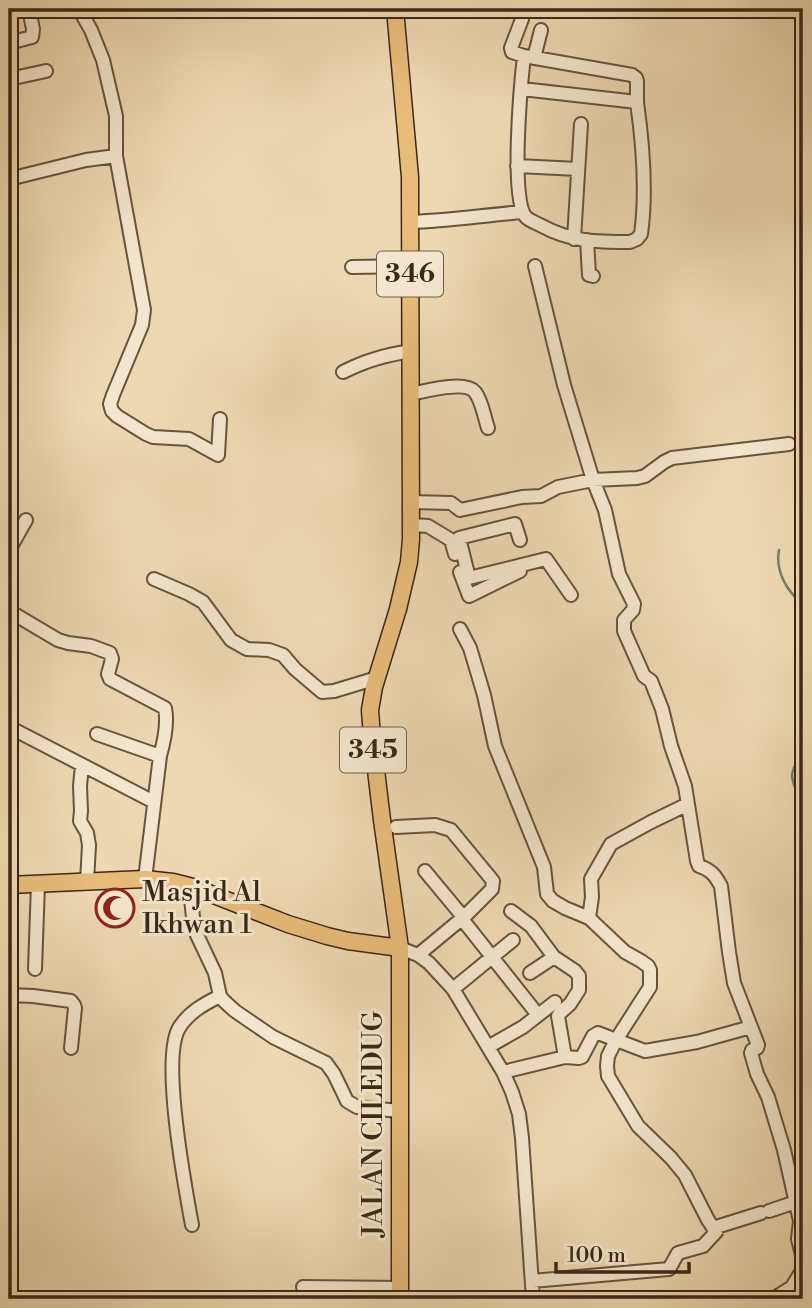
<svg xmlns="http://www.w3.org/2000/svg" width="812" height="1308" font-family="'Libre Bodoni',serif">
  <rect width="100%" height="100%" fill="#eed8b3"/>
  <filter id="stains"><feTurbulence type="fractalNoise" baseFrequency=".00286" numOctaves="4"/><feColorMatrix values="0 0 0 0 .2 0 0 0 0 .09 0 0 0 0 .02 0 0 0 .5 -.17"/></filter>
  <radialGradient id="worn" r=".72"><stop offset=".6" stop-color="#630" stop-opacity="0"/><stop offset="1" stop-color="#630" stop-opacity=".3"/></radialGradient>
  <g fill="none" stroke-linecap="round" stroke-linejoin="round">
    <path stroke="#747f6e" stroke-width="2.5" d="M 779,550 C 775,571 787,592 803,604
      M 803,753 C 786,776 791,779 803,802"/>
    <defs>
      <path id="minor" d="M 79,9 L 91,30 L 103,60 L 116,116 L 116,156 L 144,310 L 142,325 L 113,395 L 110,404 L 112,411 L 117,416 L 146,434 L 153,437 L 189,439 L 218,455 L 220,419
        M 522,19 L 511,48 L 512,52 L 524,56
        M 9,43 L 32,37 L 33,29 L 29,9
        M 534,58 L 541,30
        M 9,79 L 46,71
        M 522,89 L 637,102 C 643,145 647,191 641,234 L 637,239 L 630,242 C 596,242 571,242 540,225 C 536,223 530,221 526,217 C 510,201 521,82 524,56 L 632,75 L 636,78 L 637,81 L 637,102
        M 517,166 L 578,169
        M 9,179 L 86,160 L 116,156
        M 410,222 C 448,221 485,215 523,212
        M 574,239 L 581,124
        M 587,240 L 589,275 L 593,276
        M 535,266 L 564,385 L 593,480 L 605,510 L 619,574 L 634,604 L 633,610 L 624,620 L 624,631 L 644,676 L 651,681 L 662,709 L 671,746 L 685,786 L 697,861 L 699,866 C 711,870 715,875 721,886 L 729,952 L 734,983 L 758,1045 L 757,1048 L 752,1050 L 751,1053 L 757,1074 L 768,1097 L 784,1150 L 800,1221 L 798,1239 L 803,1259
        M 352,267 L 410,266
        M 343,372 C 367,360 386,355 411,351
        M 411,394 C 425,391 465,380 475,392 C 482,401 484,416 488,428
        M 411,502 L 451,503 L 460,510 L 522,497 L 541,496 L 558,487 L 593,480 L 637,478 L 645,476 L 664,462 L 672,458 L 789,444
        M 411,525 L 428,526 L 451,540 L 455,554
        M 520,540 L 515,524 L 459,538 L 469,578 L 546,559 L 571,595
        M 9,550 L 26,520
        M 460,572 L 469,596 L 520,571
        M 154,579 L 189,594 L 203,602 L 231,640 L 247,649 L 269,650 L 283,655 L 295,669 L 322,692 L 334,691 L 377,678
        M 9,611 L 58,640 L 68,643 L 91,646 L 110,653 L 112,659 L 108,674 L 110,679 L 165,708 C 168,723 164,742 160,756
        M 460,629 L 470,648 L 484,695 L 495,746 L 544,867 L 547,894 L 553,901 L 565,908 L 589,918 L 625,952 L 641,961 L 648,966 L 650,970 L 650,987 L 616,1040 L 608,1056 L 607,1066 L 608,1076 L 638,1126 L 671,1158 L 685,1175 L 708,1220 L 716,1232 L 703,1246 L 678,1253 L 669,1269 L 532,1281
        M 9,727 L 154,802
        M 97,734 L 160,756 L 145,879
        M 82,765 L 80,786 L 81,811 L 80,821 L 87,833 L 89,845 L 87,882
        M 396,827 L 435,825 L 451,830 L 493,881 L 492,889 L 465,916 L 418,955
        M 425,871 L 464,918
        M 193,887 L 191,899 L 193,917 L 197,935 L 215,973 L 220,996 L 224,1001 L 235,1011 L 273,1037 L 326,1063 L 334,1074 L 347,1101 L 357,1107 L 400,1111
        M 511,911 L 531,926 L 554,957 L 575,971 L 579,976 L 579,990 L 570,1004 L 560,1013 L 558,1016 L 565,1057
        M 589,918 L 592,897 L 591,879 L 611,844 L 651,822 L 688,804
        M 462,919 L 538,1015
        M 400,948 L 418,955 L 429,963 L 453,989 L 503,1072 L 512,1092 L 519,1114 L 522,1138 L 533,1299
        M 35,969 L 38,884
        M 530,973 L 554,957
        M 453,989 L 513,940
        M 9,995 L 33,996 L 71,1001 L 74,1005 L 75,1008 L 71,1048
        M 488,1047 L 523,1027 L 555,1002
        M 503,1072 L 565,1057 L 579,1058 L 582,1057 L 593,1036 L 598,1033 L 645,1051 L 697,1042 L 751,1027
        M 769,1211 L 796,1202
        M 192,1225 C 185,1187 161,1059 179,1028 C 189,1012 204,1004 220,996
        M 713,1228 L 761,1213
        M 303,1287 L 400,1288
        M 773,1299 L 792,1287 L 803,1269"/>
      <path id="major" d="M 395,9 L 410,177 L 411,539 L 409,562 L 398,609 L 374,687 L 370,710 L 372,737 L 382,820 L 400,948 L 400,1299
        M 9,885 L 145,879 L 173,882 L 193,887 L 288,924 L 327,936 L 348,941 L 400,948"/>
    </defs>
    <use href="#minor" stroke="#68533d" stroke-width="16"/>
    <use href="#major" stroke="#3b2716" stroke-width="19"/>
    <use href="#minor" stroke="#f4e6ce" stroke-width="12"/>
    <use href="#major" stroke="#e7bc7a" stroke-width="16"/>
  </g>
  <defs>
    <symbol id="mosque-ring" viewBox="-11 -11 22 22"><circle r="9.5" fill="#f4e6ce" stroke="#8f2418" stroke-width="1.5"/><path d="M3.5-4.9A6 6 0 1 0 3.5 4.9A5 5 0 1 1 3.5-4.9Z" fill="#8f2418"/></symbol>
  </defs>
  <g fill-rule="evenodd">
    <use href="#mosque-ring" x="93" y="886" width="44" height="44"/>
  </g>
  <g text-anchor="middle" dominant-baseline="central" stroke-width="6" stroke-linejoin="round" paint-order="stroke">
    <g fill="#f4e6ce" stroke="#72604d" stroke-width="2">
      <rect x="377" y="251.5" width="66" height="45" rx="5"/>
      <rect x="340" y="727.5" width="66" height="45" rx="5"/>
    </g>
    <g font-size="26" font-weight="bold" fill="#3b2716">
      <text x="410" y="274">346</text>
      <text x="373" y="750">345</text>
    </g>
    <g font-size="28" fill="#3b2716" stroke="#f4e6ce" text-anchor="start">
      <text x="142" y="892">Masjid Al<tspan x="142" dy="32">Ikhwan 1</tspan></text>
    </g>
    <g font-size="28" fill="#3b2716" stroke="#f4e6ce">
      <text transform="translate(373 1124) rotate(-90)">JALAN CILEDUG</text>
    </g>
  </g>
  <rect width="812" height="1308" fill="none" stroke="#eed8b3" stroke-width="35"/>
  <rect x="10" y="10" width="791" height="1287" fill="none" stroke="#3b2716" stroke-width="3.5"/>
  <rect x="18" y="18" width="777" height="1273" fill="none" stroke="#3b2716" stroke-width="2"/>
  <path d="M556 1262v10h133v-10" fill="none" stroke="#3b2716" stroke-width="3.5"/>
  <text x="567" y="1262" font-size="21" fill="#3b2716" stroke="#f4e6ce" stroke-width="5" paint-order="stroke">100 m</text>
  <rect width="100%" height="100%" filter="url(#stains)"/>
  <rect width="100%" height="100%" fill="url(#worn)"/>
</svg>
